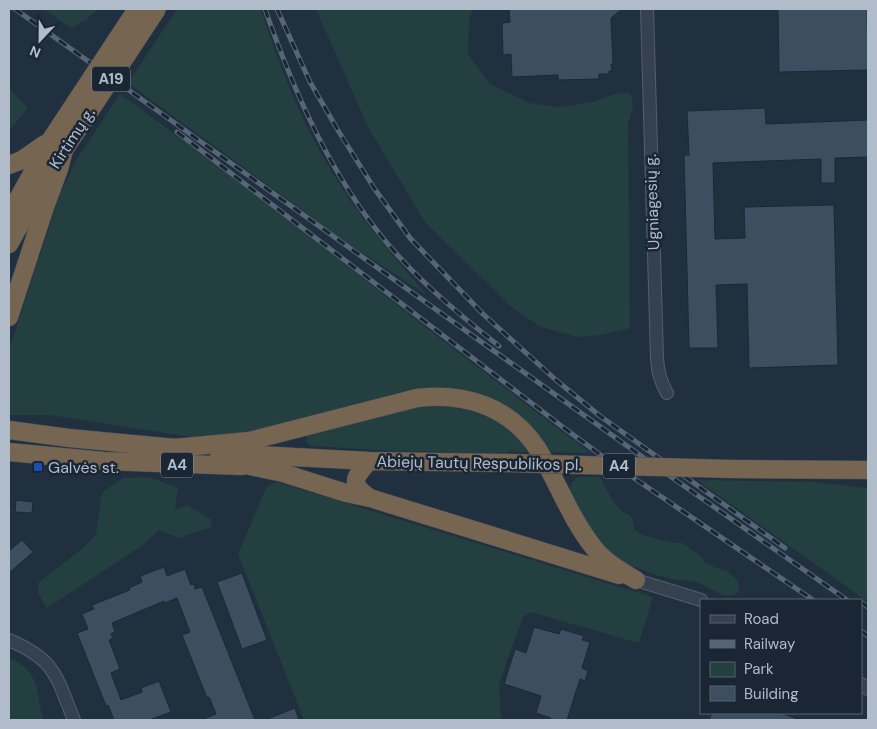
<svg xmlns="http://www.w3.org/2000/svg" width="877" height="729" font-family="'DM Sans',sans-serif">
  <rect width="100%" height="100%" fill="#21303f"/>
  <path fill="#233f40" d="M 43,9 L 98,9 L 86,20 L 71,28 Z
    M 177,9 L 261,9 C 283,79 312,147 355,207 C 377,238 402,266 427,295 L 343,240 L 128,83 Z
    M 316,9 L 472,9 L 469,23 L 468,54 L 490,84 L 529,103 L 559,107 L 593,102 L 615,94 L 628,93 L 631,95 L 633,106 L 628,125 L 630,328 L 601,335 L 577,337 L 541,327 L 510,306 L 425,222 L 368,127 Z
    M 9,89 L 28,108 L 9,131 Z
    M 120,94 C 280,210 433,336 591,453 L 548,452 L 543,441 L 531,429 L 465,392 L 450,388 L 435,388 L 416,390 L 246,436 L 204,439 L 50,415 L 9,415 L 9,350 L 59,196 L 77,159 Z
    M 413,404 C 428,405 446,403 461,406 C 483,411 519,428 526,452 L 507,451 L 506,454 L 395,451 L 313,446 L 308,444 L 306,440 L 307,434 Z
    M 149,477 L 178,488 L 175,510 L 187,505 L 212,520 L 211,527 L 179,538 L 159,530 L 143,545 L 47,608 L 39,595 L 38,583 L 83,548 L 96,534 L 101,498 L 104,491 L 123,478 Z
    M 577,477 L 600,477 C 605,487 610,497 617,506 C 625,517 634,510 634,529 L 642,535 L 673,543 L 683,543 L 700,556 L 706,563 L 716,568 L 727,571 L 738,581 L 740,587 C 738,592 735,596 729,596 C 718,595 707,586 697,582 C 691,580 684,581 678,580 C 655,576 624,565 607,551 C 588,536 579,514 568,494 L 571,484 Z
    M 697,480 L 814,482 L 868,488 L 868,602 Z
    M 277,482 L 653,597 L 639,643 L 530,612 L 523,617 L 499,683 L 501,720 L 304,720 L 238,554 L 267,486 Z
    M 9,658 C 40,671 36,690 43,720 L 9,720 Z"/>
  <path fill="#3c4e5f" stroke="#1c2836" d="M 509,9 L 622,9 L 611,18 L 613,64 L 611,64 L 612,71 L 609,71 L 609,74 L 599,74 L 599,79 L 558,80 L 558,75 L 512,77 L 511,54 L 503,55 L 502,23 L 510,22 Z
    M 778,9 L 867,9 L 868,70 L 779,72 Z
    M 765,108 L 766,124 L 868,120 L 868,157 L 835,158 L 835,183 L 821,183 L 821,159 L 713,163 L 715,239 L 745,238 L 744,207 L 834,205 L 838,365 L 749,368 L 747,284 L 716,285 L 718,348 L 689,348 L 684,155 L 689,155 L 687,111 Z
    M 16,500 L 33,502 L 32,513 L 15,512 Z
    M 22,540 L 33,552 L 9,573 L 9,551 Z
    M 164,567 L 167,576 L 185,569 L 191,585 L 194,584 L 195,589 L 202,587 L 255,720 L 201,720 L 216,714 L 209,697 L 207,698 L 182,635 L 190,632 L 177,598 L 165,603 L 164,601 L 112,623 L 115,632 L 111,634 L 113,638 L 109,640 L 120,669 L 111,673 L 121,700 L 142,692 L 141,688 L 159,681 L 171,712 L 149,720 L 114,720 L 108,705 L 106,706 L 77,633 L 88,629 L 82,614 L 94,609 L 92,605 L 130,590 L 129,588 L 142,582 L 140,576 Z
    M 242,573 L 267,640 L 242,649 L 217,582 Z
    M 534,627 L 559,634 L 561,629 L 584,636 L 582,640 L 590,642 L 582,668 L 588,671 L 585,681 L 580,679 L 567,720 L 550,720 L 551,718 L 536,713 L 541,696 L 504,684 L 515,649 L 526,653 Z
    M 295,708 L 299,720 L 265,720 Z
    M 712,713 L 780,713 L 798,719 L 798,720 L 709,720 Z"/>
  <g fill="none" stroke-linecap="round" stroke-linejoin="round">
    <defs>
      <path id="minor" d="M 647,9 L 657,358 C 658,372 660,381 667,393
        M 636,580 L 701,600
        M 9,640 C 56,660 56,676 74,720
        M 861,684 L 868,689"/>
      <path id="highway" d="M 9,165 L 22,160 L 45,144
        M 9,215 L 50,141
        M 9,244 L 48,175
        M 9,317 L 44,210 L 59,169 L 64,150
        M 9,430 L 69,438 L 186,449
        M 174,448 L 249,441 L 417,398 C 464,392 509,406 537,448 C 557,480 570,518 594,548 C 605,562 621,571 636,580
        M 9,452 L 104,461 L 242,466
        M 219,453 L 369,461 L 506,463
        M 369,461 C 354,478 349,484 370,498
        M 250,466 L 283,473 L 346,493 L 370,498 L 619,575
        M 732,469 L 868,470"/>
    </defs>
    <use href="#minor" stroke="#535f6d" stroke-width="14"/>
    <use href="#highway" stroke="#404c5a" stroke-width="19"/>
    <use href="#minor" stroke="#35414f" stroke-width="12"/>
    <use href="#highway" stroke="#766551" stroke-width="18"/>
    <defs>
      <path id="rail" d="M 15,9 L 637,453 L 847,600
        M 265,9 C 292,86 325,163 375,228 C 409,273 455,311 499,346
        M 277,9 L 310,82 L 339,132 L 374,188 L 410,238 L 483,314 L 556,380 L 600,416 L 785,548
        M 177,132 L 564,428 L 606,459 L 813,600
        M 861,602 L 868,607
        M 861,631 L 868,636"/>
    </defs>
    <use href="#rail" stroke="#576677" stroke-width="5"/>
    <use href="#rail" stroke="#1a2634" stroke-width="3" stroke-dasharray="9" stroke-linecap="butt"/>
    <defs>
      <path id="highway-bridge" d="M 50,141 L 137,9
        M 64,150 L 157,9
        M 506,463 L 732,469"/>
    </defs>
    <use href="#highway-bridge" stroke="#404c5a" stroke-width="19" stroke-linecap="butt"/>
    <use href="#highway-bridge" stroke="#766551" stroke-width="18"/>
  </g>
  <rect fill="#1a4fb4" stroke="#1a2634" stroke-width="2" x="33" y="462" width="10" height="10" rx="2.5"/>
  <g text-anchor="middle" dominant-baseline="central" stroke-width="5" stroke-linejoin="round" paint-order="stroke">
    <g fill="#1a2634" stroke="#848f9d" stroke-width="1">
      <rect x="92" y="66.5" width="38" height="25" rx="4"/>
      <rect x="161" y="452.5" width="32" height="25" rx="4"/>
      <rect x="603" y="453.5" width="32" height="25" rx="4"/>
    </g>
    <g font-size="15" font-weight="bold" fill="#b1bcca">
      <text x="111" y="79">A19</text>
      <text x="177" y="465">A4</text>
      <text x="619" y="466">A4</text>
    </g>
    <g font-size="16" fill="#b1bcca" stroke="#1a2634">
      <text transform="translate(72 138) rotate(-57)">Kirtimų g.</text>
      <text transform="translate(652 202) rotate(-92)">Ugniagesių g.</text>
      <text transform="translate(479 463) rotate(1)">Abiejų Tautų Respublikos pl.</text>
    </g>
    <g font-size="16" fill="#b1bcca" stroke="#1a2634" text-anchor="start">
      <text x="48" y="467">Galvės st.</text>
    </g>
  </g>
  <rect width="877" height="729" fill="none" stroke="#b1bcca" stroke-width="20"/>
  <rect x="700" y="599" width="162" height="115" fill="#1a2634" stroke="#566270"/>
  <rect x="710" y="615" width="25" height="8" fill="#35414f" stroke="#566270"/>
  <text x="744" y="624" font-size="15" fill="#b1bcca">Road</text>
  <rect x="710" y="640" width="25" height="8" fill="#576677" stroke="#566270"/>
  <text x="744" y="649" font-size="15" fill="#b1bcca">Railway</text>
  <rect x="710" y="662" width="25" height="15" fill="#233f40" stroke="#566270"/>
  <text x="744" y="674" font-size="15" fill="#b1bcca">Park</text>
  <rect x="710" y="686" width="25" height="15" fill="#3c4e5f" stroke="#566270"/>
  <text x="744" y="699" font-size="15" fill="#b1bcca">Building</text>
  <g transform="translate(40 40) rotate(202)" stroke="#1a2634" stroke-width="4" paint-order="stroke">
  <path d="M0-4L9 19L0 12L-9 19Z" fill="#b1bcca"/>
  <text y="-8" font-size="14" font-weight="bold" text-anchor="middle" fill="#b1bcca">N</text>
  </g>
</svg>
